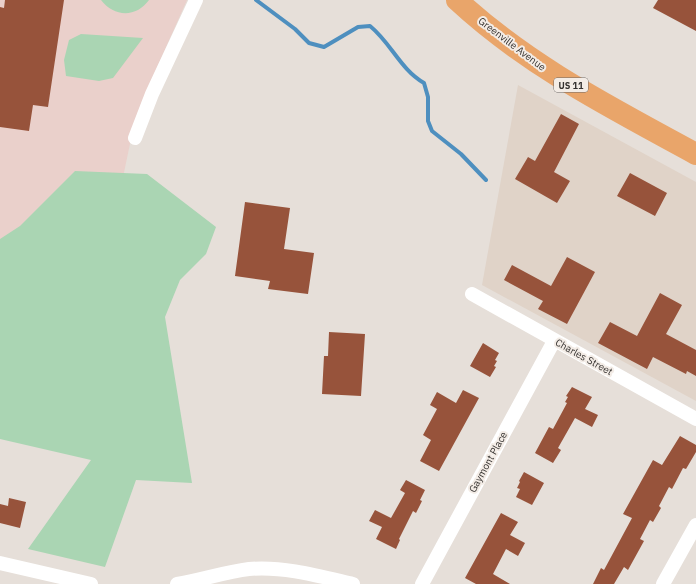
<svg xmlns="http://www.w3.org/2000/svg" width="696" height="584" font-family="'IBM Plex Sans',sans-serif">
  <rect width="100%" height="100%" fill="#e6dfd9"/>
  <path fill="#e0d3c8" d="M 518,85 L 696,182 L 696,401 L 482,285 Z"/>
  <path fill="#ead0cb" d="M 0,0 L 187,0 L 142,101 L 135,120 L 101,282 L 0,265 Z"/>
  <path fill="#aad5b3" d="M 101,0 L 149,0 C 136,18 114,17 101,0 Z
    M 81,34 L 143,38 L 113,78 L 99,81 L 66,76 L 64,60 L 69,40 Z
    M 75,171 L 147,174 L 216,227 L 206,254 L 180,280 L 165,317 L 192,483 L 136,480 L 105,567 L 28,549 L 91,460 L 0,439 L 0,239 L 20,226 Z"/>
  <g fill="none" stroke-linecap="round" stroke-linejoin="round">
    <path stroke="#4e8fbf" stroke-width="4" d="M 256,0 L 295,29 L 309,43 L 324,47 L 358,27 L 370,26 C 391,43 400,69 424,83 L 428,97 L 428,121 L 432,131 L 461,154 L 486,180"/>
  </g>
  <path fill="#97533b" d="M 5,0 L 64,0 L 48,107 L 33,105 L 29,131 L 0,127 L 0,7 L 4,8 Z
    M 658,0 L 696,0 L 696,31 L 653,8 Z
    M 561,114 L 579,124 L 554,172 L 570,181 L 557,203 L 515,179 L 528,157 L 535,161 Z
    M 630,173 L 667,193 L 655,216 L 617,196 Z
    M 245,202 L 290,208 L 284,249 L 314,253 L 308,294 L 268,289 L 270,281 L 235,276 Z
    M 567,257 L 595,272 L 567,324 L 538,309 L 543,301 L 504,280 L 512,265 L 551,286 Z
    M 660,293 L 682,305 L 666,334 L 696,350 L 696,376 L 687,371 L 686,374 L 653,357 L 647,369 L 598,343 L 610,322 L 637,336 Z
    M 329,332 L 365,334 L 361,396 L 322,394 L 324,356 L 328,356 Z
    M 483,343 L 499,353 L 495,360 L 497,361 L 494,366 L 496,367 L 490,377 L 470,366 Z
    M 572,387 L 592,397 L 585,409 L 598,415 L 592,427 L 575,418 L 558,448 L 561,450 L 553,463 L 535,453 L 549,427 L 553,429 L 567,403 L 565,402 L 568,397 L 566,396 Z
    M 463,390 L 479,398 L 439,471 L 420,461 L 431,440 L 423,435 L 437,409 L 430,405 L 437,392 L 456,403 Z
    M 680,436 L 696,445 L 696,452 L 686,469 L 683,468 L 672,489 L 669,487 L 659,506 L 661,508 L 653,522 L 650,520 L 640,539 L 644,541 L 628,570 L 624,567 L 614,584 L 593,584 L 601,568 L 604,570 L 632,518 L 623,514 L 653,460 L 662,465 Z
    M 524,472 L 544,483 L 532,505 L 516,497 L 520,489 L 517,488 L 520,482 L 519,481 Z
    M 406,480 L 425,490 L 420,500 L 422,501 L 416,513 L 413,511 L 399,539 L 400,540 L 396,549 L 376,539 L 382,527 L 369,521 L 375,510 L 391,518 L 405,493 L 400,490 Z
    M 9,498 L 26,502 L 20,528 L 0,523 L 0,504 L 8,506 Z
    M 501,513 L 518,522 L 510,535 L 525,543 L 518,556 L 506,549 L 493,574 L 510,584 L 476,584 L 465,578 Z"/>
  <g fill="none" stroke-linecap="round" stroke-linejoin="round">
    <path stroke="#fff" stroke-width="14" d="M 135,138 L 152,94 L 196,0
      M 472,294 L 696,419
      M 0,563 L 91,584
      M 177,584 C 201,580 225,572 249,569 C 284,566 319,576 353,584
      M 422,584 L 554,341
      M 663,584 L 696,525"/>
    <path stroke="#e9a56a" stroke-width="22" d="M 457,0 C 528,66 612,108 696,154"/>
  </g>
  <g text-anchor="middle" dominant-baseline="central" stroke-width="4" stroke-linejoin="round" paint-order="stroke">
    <rect fill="#f3ece6" stroke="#6d6966" stroke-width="1" x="554" y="78" width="34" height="14" rx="3"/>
    <g font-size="9" font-weight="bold" fill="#34312f">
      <text x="571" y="85">US 11</text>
    </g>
    <g font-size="10" fill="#34312f" stroke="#f3ece6">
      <text transform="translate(512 44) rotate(37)">Greenville Avenue</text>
      <text transform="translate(584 357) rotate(29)">Charles Street</text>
      <text transform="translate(488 462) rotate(-61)">Gaymont Place</text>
    </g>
  </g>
</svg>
